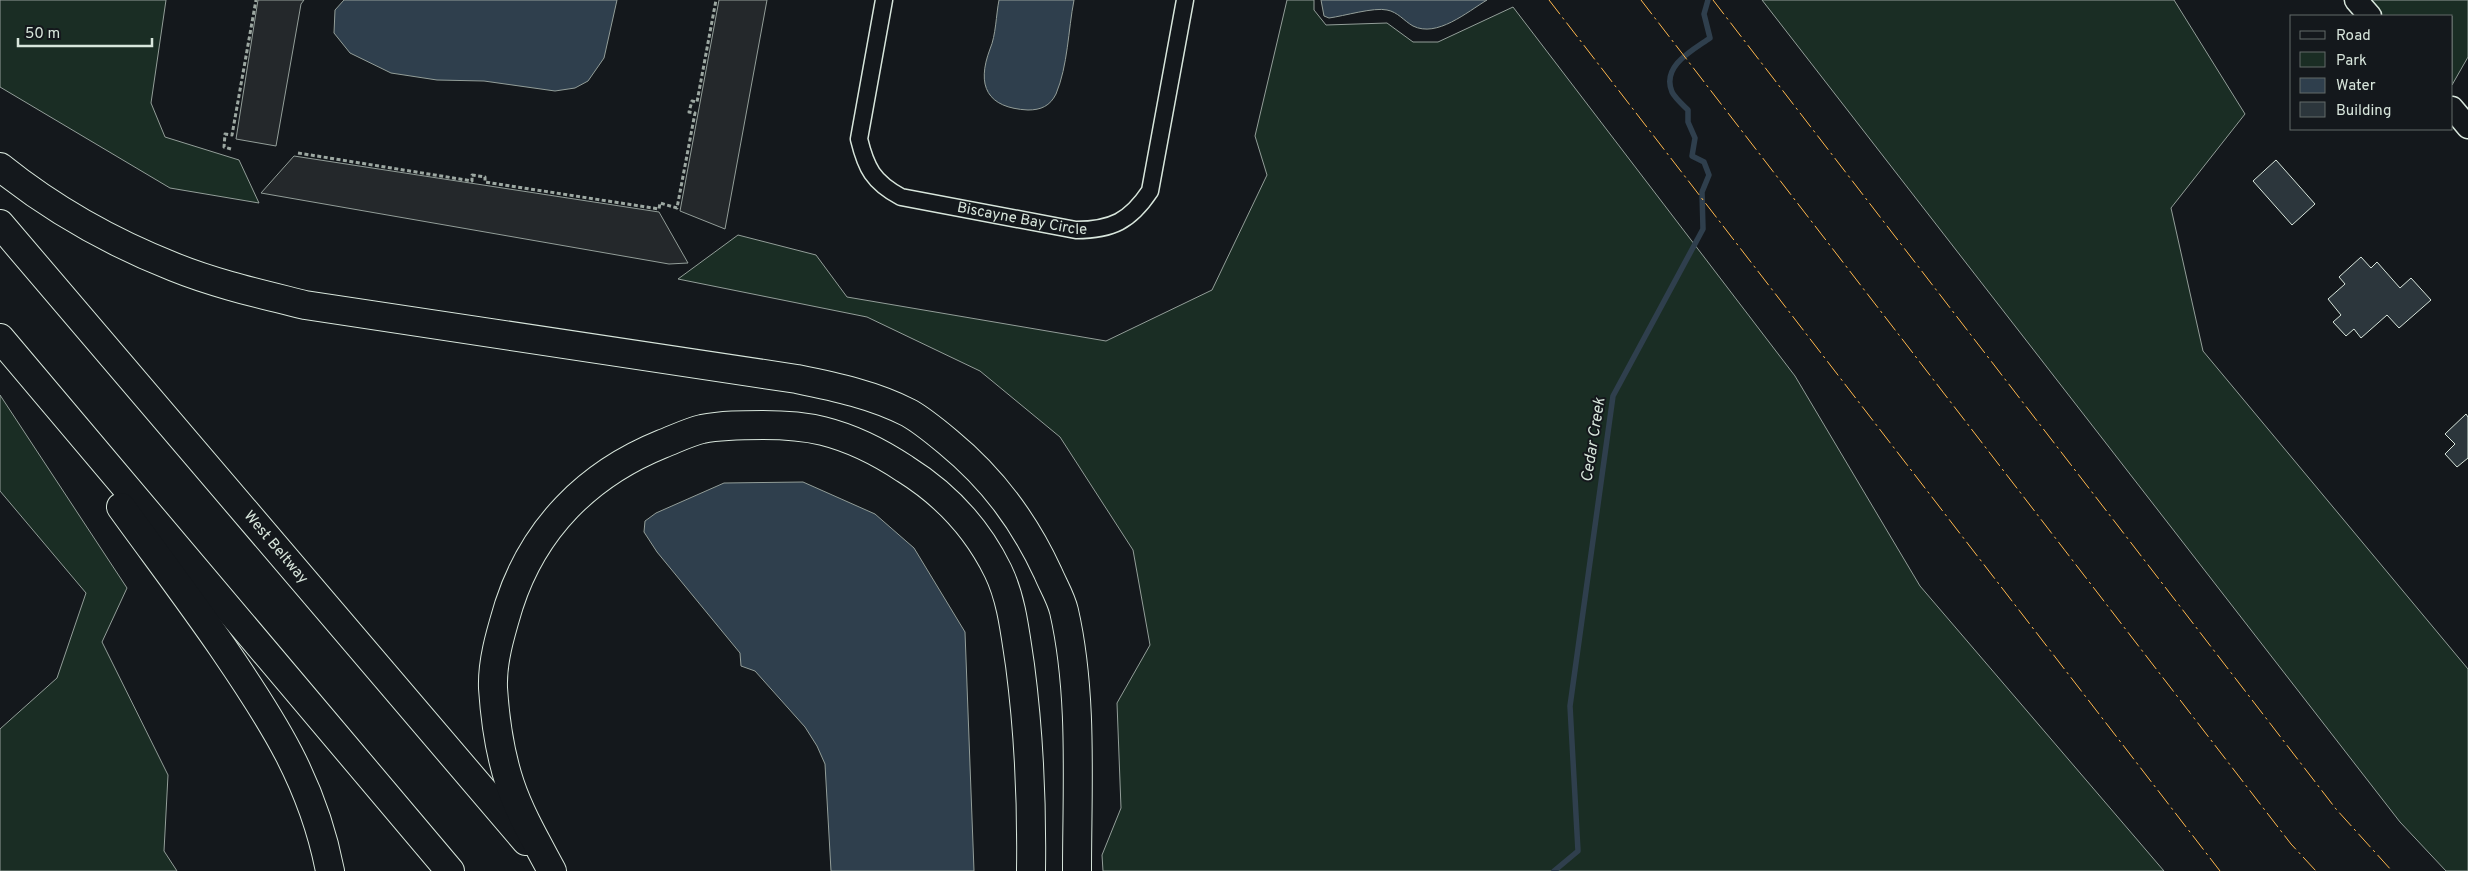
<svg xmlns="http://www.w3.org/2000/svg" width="2468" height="871" font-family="Overpass,sans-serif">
  <rect width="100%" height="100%" fill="#14181c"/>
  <path fill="#1a2d24" stroke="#939e99" d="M 0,0 L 166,0 L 151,103 L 165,137 L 239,160 L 259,203 L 170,188 L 0,87 Z
    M 1287,0 L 1314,0 L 1314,10 L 1326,25 L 1387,23 L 1413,42 L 1438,42 L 1513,7 L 1795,376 L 1920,586 L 2164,871 L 1103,871 L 1102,855 L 1121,808 L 1117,703 L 1150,645 L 1133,550 L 1060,437 L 980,371 L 867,317 L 678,279 L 738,235 L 816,255 L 847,297 L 1106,341 L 1212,290 L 1267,175 L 1255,136 Z
    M 1762,0 L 2174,0 L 2245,114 L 2171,208 L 2203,351 L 2468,669 L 2468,871 L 2446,871 L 2400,822 Z
    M 2368,0 L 2468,0 L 2468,57 L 2452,85 L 2452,16 L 2381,16 Z
    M 0,395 L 127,588 L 102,642 L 168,775 L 164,851 L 177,871 L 0,871 L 0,729 L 57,678 L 86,593 L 0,491 Z"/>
  <path fill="#24282b" stroke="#939e99" d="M 258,0 L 304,0 L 301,4 L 276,146 L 236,139 Z
    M 719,0 L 767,0 L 725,229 L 680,211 Z
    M 294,156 L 659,212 L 688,263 L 669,264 L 261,193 Z"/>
  <path fill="#2f3f4d" stroke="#939e99" d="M 344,0 L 617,0 L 604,58 L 588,81 L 575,88 L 555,91 L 484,81 L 437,80 L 391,73 L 350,53 L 334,33 L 335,10 Z
    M 999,0 L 1074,0 C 1068,31 1068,65 1056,94 C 1050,106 1041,110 1028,110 C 987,108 976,86 990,49 C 996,35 996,15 999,0 Z
    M 1321,0 L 1487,0 C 1467,12 1437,38 1413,26 C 1404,21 1398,12 1387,10 C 1374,7 1344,16 1329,18 L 1324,16 Z
    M 803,482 L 875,514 L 914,548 L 965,632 L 974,871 L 831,871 L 825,764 L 817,746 L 805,727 L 755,671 L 741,666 L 740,653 L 657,552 L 644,532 L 645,521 L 656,513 L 724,483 Z"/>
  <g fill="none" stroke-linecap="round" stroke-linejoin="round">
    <path stroke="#2f3f4d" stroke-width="5.5" d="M 1554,871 L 1578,851 L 1570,706 L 1613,396 L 1703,229 L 1702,192 L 1709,175 L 1704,162 L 1692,156 L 1695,138 L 1688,122 L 1688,110 C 1683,105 1675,98 1672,92 C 1661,66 1693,50 1710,38 L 1704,14 L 1708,0"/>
  </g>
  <path fill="#2c363c" stroke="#d8e6dc" d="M 2276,160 L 2315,204 L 2292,225 L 2253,181 Z
    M 2361,257 L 2371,268 L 2377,262 L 2400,288 L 2411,278 L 2431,300 L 2399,328 L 2387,315 L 2361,338 L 2354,329 L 2346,336 L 2333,322 L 2341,315 L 2328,299 L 2345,284 L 2339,277 Z
    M 2466,414 L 2468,417 L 2468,458 L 2457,467 L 2445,454 L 2455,444 L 2445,434 Z"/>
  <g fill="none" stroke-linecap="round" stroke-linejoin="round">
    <defs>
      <g id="street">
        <path id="s1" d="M 884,0 L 859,139 C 866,168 873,182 901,197 L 1076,230 C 1112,230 1130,221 1150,191 L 1185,0"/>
      </g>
      <path id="secondary" d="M 2356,0 L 2370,16
        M 2452,108 L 2468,127"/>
      <g id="highway">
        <path d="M 0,167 C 51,208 113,243 174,267 C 216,284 261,294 305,305 L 797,379 C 836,387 874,395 909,413 C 923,421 936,432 948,442 C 993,479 1024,521 1048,573 C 1053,585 1061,598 1064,611 C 1083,694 1077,787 1077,871"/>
        <path id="s2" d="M 0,224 L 526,841"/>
        <path d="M 0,338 L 450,871"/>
        <path d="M 121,507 C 155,554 190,600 223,648 C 273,721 313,783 330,871"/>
        <path d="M 552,871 C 537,843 520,814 510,784 C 500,754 495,719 493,688 C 492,660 501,632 509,605 C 534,528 588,474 662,444 C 675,439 689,432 702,429 C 722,425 742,425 763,425 C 783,425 803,426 823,431 C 851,438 881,453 905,469 C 945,494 977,528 998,571 C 1012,600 1015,633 1020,665 C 1029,734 1032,802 1031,871"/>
      </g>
    </defs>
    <use href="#street" stroke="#d8e6dc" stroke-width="19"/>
    <use href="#secondary" stroke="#d8e6dc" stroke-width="25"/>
    <use href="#highway" stroke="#d8e6dc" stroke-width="30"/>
    <path stroke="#9da8a2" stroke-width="3" stroke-dasharray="4 2.5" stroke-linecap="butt" d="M 231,149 L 224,147 L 225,134 L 232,135 L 256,0
      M 298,153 L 472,181 L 472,175 L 485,177 L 485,182 L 659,209 L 660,203 L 677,208 L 695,113 L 689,112 L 692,101 L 697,102 L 716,0"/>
    <use href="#street" stroke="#14181c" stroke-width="16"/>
    <use href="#secondary" stroke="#14181c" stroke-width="22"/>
    <use href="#highway" stroke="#14181c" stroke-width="28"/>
    <path stroke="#ffb74d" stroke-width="1" stroke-dasharray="18 4 2.5 4" stroke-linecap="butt" d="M 1549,0 L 2220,871
      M 1641,0 L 2291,844 L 2316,871
      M 1713,0 L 2336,809 L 2392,871"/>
  </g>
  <g text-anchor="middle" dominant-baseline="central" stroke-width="4" stroke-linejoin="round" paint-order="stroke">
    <g font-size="15" fill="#d8e6dc" stroke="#14181c">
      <text stroke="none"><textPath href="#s1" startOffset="339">Biscayne Bay Circle</textPath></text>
      <text stroke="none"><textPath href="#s2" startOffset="425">West Beltway</textPath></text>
    </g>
    <g font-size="16" font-style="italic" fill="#d8e6dc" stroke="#14181c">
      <text transform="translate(1594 440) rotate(-81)">Cedar Creek</text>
    </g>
  </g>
  <rect x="2290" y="15" width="162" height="115" fill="#14181c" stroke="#626a69"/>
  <rect x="2300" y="31" width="25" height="8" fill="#14181c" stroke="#626a69"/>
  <text x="2336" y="40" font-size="15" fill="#d8e6dc">Road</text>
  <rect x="2300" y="52" width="25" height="15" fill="#1a2d24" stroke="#626a69"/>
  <text x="2336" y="65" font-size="15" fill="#d8e6dc">Park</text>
  <rect x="2300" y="78" width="25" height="15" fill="#2f3f4d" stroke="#626a69"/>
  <text x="2336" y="90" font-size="15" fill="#d8e6dc">Water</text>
  <rect x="2300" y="102" width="25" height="15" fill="#2c363c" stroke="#626a69"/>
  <text x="2336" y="115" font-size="15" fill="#d8e6dc">Building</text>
  <path d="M18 38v8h134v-8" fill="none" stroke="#d8e6dc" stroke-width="2.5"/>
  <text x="25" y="38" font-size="15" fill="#d8e6dc" stroke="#14181c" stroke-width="4" paint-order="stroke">50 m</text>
</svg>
